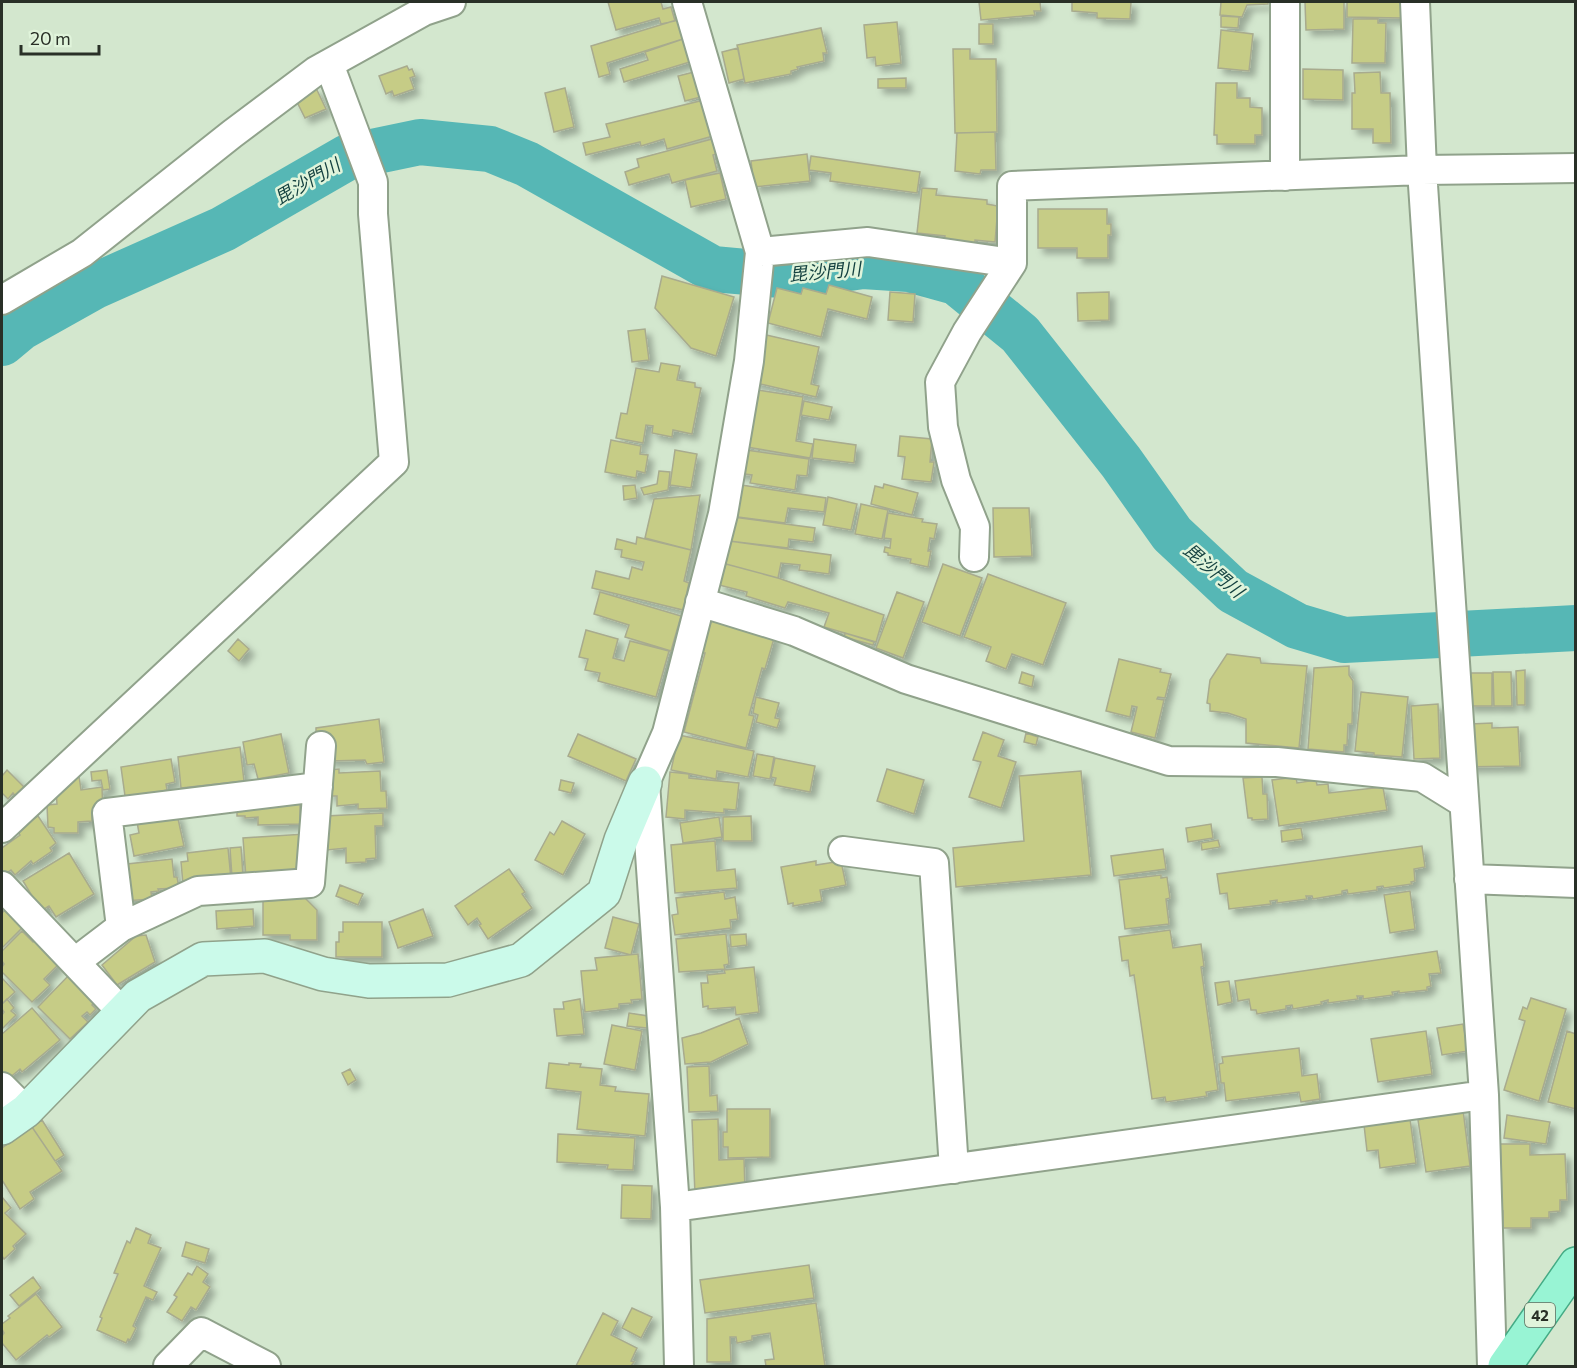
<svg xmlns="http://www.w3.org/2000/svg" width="1577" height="1368" font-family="Commissioner,'Noto Sans JP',sans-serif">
  <defs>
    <filter id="shadow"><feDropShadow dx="5.5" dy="5.5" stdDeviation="3" flood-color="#0004"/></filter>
  </defs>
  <rect width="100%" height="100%" fill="#d3e7ce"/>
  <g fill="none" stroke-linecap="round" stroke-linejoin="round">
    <path stroke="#56b7b5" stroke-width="46" d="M 2,343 L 20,328 L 95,286 L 223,229 L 348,157 L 420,142 L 490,149 L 527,164 L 713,269 L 792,276 L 863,266 L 909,269 L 956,282 L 1020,334 L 1121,462 L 1172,534 L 1233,591 L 1297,626 L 1344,640 L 1576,628"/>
  </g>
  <path fill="#c6cc86" stroke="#a8ab8e" stroke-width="1.5" filter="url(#shadow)" d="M 608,2 L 661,2 L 663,9 L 671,7 L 675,21 L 661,24 L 659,18 L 616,30 Z
    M 979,2 L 1040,2 L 1041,11 L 1034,11 L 1035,15 L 981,20 Z
    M 1072,2 L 1131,2 L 1130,19 L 1097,18 L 1097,13 L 1072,11 Z
    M 1221,2 L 1268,2 L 1268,4 L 1247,5 L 1242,17 L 1220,15 Z
    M 1305,2 L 1344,2 L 1344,29 L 1306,30 Z
    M 1347,2 L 1401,2 L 1401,18 L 1347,17 Z
    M 1221,16 L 1239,17 L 1238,28 L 1221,27 Z
    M 680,19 L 686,38 L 607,63 L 610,74 L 599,77 L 591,46 Z
    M 1353,19 L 1378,19 L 1378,23 L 1386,23 L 1385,63 L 1352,63 Z
    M 897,22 L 901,63 L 876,66 L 875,57 L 867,58 L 864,25 Z
    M 979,24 L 993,24 L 993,44 L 979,44 Z
    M 821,28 L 827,53 L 823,53 L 824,61 L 797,67 L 798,69 L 791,71 L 791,74 L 745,83 L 737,45 Z
    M 1221,30 L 1253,34 L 1249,71 L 1218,68 Z
    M 686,38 L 693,61 L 624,82 L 620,69 L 648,60 L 645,52 Z
    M 738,48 L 744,79 L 729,83 L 722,52 Z
    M 953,49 L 970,49 L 970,59 L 996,59 L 997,132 L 955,133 Z
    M 407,66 L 409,70 L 412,69 L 415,76 L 410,78 L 414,89 L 394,96 L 392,91 L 386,94 L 379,76 Z
    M 1303,69 L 1343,70 L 1343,100 L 1303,99 Z
    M 698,71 L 705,96 L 685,101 L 678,76 Z
    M 1380,72 L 1381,93 L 1390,93 L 1391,143 L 1373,143 L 1373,129 L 1352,129 L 1352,93 L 1355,93 L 1354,73 Z
    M 906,78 L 906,88 L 878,88 L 878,79 Z
    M 1216,83 L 1237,83 L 1237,98 L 1250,98 L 1250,107 L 1262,108 L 1262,135 L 1255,135 L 1255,144 L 1217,144 L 1217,135 L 1214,135 Z
    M 316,88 L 326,109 L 305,118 L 295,98 Z
    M 565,88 L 574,127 L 554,132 L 545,93 Z
    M 704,100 L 713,136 L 667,149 L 664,139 L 641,146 L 640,142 L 586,155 L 583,143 L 610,137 L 606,124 Z
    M 995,132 L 996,170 L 981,170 L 980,174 L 955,171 L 957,133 Z
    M 712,139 L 716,154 L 713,155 L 717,171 L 672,183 L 669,174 L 629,185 L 625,172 L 639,167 L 637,159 Z
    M 807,154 L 810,181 L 754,187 L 751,161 Z
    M 811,156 L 920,172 L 917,193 L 830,181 L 831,173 L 809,170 Z
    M 720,173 L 726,199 L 691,207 L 685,180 Z
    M 922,188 L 937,189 L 936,195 L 987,200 L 987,204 L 998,206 L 995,242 L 975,240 L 975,244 L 944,241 L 945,236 L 917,233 Z
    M 1038,209 L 1107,209 L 1107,224 L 1111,224 L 1111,235 L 1108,235 L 1108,258 L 1077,258 L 1077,248 L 1038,248 Z
    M 662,276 L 734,297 L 716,356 L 691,348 L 655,308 Z
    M 829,285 L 872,297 L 867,319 L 828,309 L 821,337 L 768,323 L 777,288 L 801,294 L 803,288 L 826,294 Z
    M 890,292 L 915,294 L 913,322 L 888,320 Z
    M 1109,292 L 1109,320 L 1078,321 L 1077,293 Z
    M 645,329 L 649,360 L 632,362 L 628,331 Z
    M 762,334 L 819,347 L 811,384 L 819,386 L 816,397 L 752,382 Z
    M 661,363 L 680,366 L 677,380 L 695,383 L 695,387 L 701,388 L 692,434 L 673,430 L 672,437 L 652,433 L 653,426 L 646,425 L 643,443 L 616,438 L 621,413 L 627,414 L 636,368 L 659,372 Z
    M 751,389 L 803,397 L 796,441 L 813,444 L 810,458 L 741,446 Z
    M 804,401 L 832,407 L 829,420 L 801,415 Z
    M 900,436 L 932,439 L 930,462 L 934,462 L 931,482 L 902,479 L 905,457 L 898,456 Z
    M 814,439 L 856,445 L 854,463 L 812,458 Z
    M 611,440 L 641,446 L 640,454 L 648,455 L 645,473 L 637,471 L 636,478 L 605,472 Z
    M 739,449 L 809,459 L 807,476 L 797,475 L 795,490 L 750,483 L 752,475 L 736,473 Z
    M 675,450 L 697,454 L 691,488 L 670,485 Z
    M 659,471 L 670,472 L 668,490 L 644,495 L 641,488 L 657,484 Z
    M 735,484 L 826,498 L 824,512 L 788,508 L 785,523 L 730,516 Z
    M 884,484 L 918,493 L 912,515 L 871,504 L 875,486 L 883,488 Z
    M 635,485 L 637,498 L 624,500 L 623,486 Z
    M 700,495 L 691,550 L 645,538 L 654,499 Z
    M 828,497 L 857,504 L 851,530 L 823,525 Z
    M 861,504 L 888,510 L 882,539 L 855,534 Z
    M 993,508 L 1029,508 L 1032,556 L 994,557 Z
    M 888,513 L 923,519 L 922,522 L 937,524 L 934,539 L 930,538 L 928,551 L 931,551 L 928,567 L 910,563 L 911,559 L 888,555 L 888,553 L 884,552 L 885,547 L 890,548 L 891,539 L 884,538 Z
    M 733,517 L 815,528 L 813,542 L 789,539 L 788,548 L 729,541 Z
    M 637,537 L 691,550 L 684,581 L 689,583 L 683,610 L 592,588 L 596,571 L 629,579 L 632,567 L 642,570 L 644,562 L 621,557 L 622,550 L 615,549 L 617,539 L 636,544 Z
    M 729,541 L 831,555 L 829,574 L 799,570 L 800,565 L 781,563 L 778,578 L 726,564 Z
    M 726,564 L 778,578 L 884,615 L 876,642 L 824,627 L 829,613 L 788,602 L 785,608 L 746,596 L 747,592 L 719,585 Z
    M 943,564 L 982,578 L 960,636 L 922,622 Z
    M 988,574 L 1066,603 L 1043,665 L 1012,654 L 1006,669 L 986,661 L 991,647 L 964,637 Z
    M 600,592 L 681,616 L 671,651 L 625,637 L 629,625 L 594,614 Z
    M 897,592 L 924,602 L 903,658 L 876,648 Z
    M 712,618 L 775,635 L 765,669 L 762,668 L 749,715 L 754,716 L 746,748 L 684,732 L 705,653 L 702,653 Z
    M 586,630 L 618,639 L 613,658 L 624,661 L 630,641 L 669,651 L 656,697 L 598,681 L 600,673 L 585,670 L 588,659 L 579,657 Z
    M 845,633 L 874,642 L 873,645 L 844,637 Z
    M 238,639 L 249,649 L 239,661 L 228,651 Z
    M 1227,654 L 1260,658 L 1261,663 L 1307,666 L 1299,748 L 1246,743 L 1246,719 L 1228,713 L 1210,711 L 1210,704 L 1207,703 L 1210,680 Z
    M 1119,659 L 1161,669 L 1160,672 L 1171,674 L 1165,698 L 1158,697 L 1157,699 L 1164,700 L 1155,738 L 1131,732 L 1137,707 L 1132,706 L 1130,717 L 1106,711 Z
    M 1349,666 L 1349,675 L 1353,681 L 1352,724 L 1348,724 L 1347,745 L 1344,745 L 1344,752 L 1308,749 L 1314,668 Z
    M 1525,670 L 1525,705 L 1517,705 L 1516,671 Z
    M 1022,672 L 1034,676 L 1032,687 L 1019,683 Z
    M 1493,672 L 1511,672 L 1512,706 L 1494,706 Z
    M 1467,673 L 1492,673 L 1492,706 L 1467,706 Z
    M 1361,692 L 1408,697 L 1402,757 L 1374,755 L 1374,753 L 1355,751 Z
    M 756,697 L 779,703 L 775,718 L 780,719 L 777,728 L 756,722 L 758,715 L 753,713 Z
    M 1438,704 L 1440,758 L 1414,759 L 1411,706 Z
    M 379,719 L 384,762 L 367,764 L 365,760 L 330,761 L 316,744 L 316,728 Z
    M 1492,723 L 1492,728 L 1518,727 L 1520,766 L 1460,767 L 1470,724 Z
    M 983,732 L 1004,740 L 998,756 L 1016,762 L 1001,808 L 969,797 L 981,762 L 973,760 Z
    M 1026,733 L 1038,737 L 1036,745 L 1024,742 Z
    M 281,734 L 289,773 L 258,779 L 254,764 L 247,765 L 243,742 Z
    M 578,734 L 636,759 L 626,781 L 568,756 Z
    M 679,735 L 754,751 L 748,777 L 717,771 L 716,779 L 671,770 Z
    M 240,747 L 244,781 L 181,788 L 178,757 Z
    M 757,754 L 774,757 L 770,779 L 753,776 Z
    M 775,758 L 815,766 L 810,792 L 774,785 L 776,778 L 771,777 Z
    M 171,759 L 175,782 L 166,784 L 167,790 L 154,793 L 154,798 L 126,803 L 121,767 Z
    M 339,769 L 339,773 L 380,771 L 381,791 L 386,791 L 387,808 L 358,809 L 358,804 L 337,806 L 337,796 L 329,796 L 328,770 Z
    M 887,769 L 924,780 L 914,814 L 877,801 Z
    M 7,770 L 27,790 L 18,799 L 13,793 L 8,799 L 2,793 L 2,776 Z
    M 107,770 L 110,789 L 103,790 L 101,780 L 92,781 L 91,772 Z
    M 1081,771 L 1091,875 L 956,887 L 953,848 L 1024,841 L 1019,776 Z
    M 670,772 L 689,774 L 689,778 L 739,783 L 736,810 L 724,809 L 724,813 L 685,810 L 685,819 L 666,817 Z
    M 79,776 L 81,790 L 102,787 L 103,816 L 92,816 L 92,821 L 78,822 L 78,833 L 54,833 L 54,828 L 48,827 L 47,805 L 57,804 L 56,790 L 68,779 Z
    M 1262,777 L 1263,794 L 1267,794 L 1268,819 L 1252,820 L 1252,818 L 1248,818 L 1243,778 Z
    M 1296,777 L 1297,783 L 1316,780 L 1317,785 L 1328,784 L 1329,793 L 1383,787 L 1387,810 L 1279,826 L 1272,780 Z
    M 561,780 L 574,783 L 571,793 L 559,790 Z
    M 300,797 L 300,824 L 258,825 L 258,817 L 245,818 L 245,816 L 237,816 L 237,805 Z
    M 383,813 L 383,826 L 375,826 L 376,858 L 366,859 L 366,862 L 346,863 L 346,848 L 327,850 L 326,816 Z
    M 177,814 L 184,846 L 134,856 L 130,835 L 139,833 L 137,822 Z
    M 38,816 L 56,843 L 50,848 L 52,851 L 33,864 L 31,861 L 15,875 L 11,870 L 2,876 L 2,848 L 20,835 L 17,830 Z
    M 751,816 L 752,841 L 723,841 L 723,817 Z
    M 719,817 L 722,837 L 683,843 L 680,823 Z
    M 562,821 L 585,834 L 563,875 L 535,860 L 550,832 L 554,835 Z
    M 1211,824 L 1213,838 L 1188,842 L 1186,828 Z
    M 1301,828 L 1303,839 L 1282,842 L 1281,831 Z
    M 305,834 L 299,867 L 283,874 L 246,878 L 243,838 Z
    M 1218,840 L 1220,847 L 1202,850 L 1201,843 Z
    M 715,841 L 717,871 L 735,869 L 737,888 L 675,893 L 671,845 Z
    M 1422,846 L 1425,867 L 1414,869 L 1415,881 L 1411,882 L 1412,884 L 1384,888 L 1383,886 L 1377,887 L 1377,890 L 1348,894 L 1347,890 L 1342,891 L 1342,894 L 1313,899 L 1312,896 L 1306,896 L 1307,899 L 1277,903 L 1277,900 L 1270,901 L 1271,904 L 1229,909 L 1227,893 L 1220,894 L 1217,874 Z
    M 241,847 L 243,876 L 232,877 L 230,848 Z
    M 228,848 L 231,879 L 183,884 L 181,862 L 188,861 L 187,853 Z
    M 1163,849 L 1166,869 L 1114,876 L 1111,856 Z
    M 69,853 L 94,894 L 56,917 L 49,906 L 41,911 L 23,881 Z
    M 172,859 L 174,877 L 177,877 L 179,888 L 158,889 L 159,891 L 151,892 L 152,899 L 124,901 L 127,864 Z
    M 816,861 L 816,865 L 841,861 L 846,885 L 820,890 L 822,901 L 793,906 L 793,903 L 788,904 L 781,867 Z
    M 509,869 L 525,892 L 522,894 L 532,908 L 488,939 L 479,925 L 481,924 L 477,918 L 468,925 L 455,906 Z
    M 1161,875 L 1161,878 L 1167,877 L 1170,898 L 1166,899 L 1169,924 L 1125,929 L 1119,880 Z
    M 340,885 L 363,894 L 358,905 L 336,896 Z
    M 1410,891 L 1415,929 L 1390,933 L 1384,895 Z
    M 724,892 L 725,899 L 735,897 L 738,919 L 730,920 L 731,928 L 675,935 L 672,915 L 678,914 L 676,898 Z
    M 280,893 L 300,893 L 317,910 L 317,940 L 290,940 L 290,935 L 263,935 L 263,901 L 280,900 Z
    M 253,909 L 254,926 L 217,929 L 216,911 Z
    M 423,909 L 433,936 L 398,948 L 389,922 Z
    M 5,910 L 22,928 L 2,948 L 2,913 Z
    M 613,917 L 639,924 L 631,955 L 605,948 Z
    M 343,922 L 382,922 L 382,957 L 336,957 L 336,942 L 339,942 L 339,932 L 343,932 Z
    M 1170,930 L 1173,948 L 1201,944 L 1204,966 L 1201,967 L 1218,1090 L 1206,1092 L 1207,1096 L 1166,1102 L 1165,1097 L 1152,1099 L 1134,975 L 1130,976 L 1128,960 L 1122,961 L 1119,937 Z
    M 22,931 L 33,942 L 35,940 L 59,964 L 44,979 L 50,985 L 32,1002 L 2,972 L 2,967 L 4,964 L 2,961 L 2,951 Z
    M 726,934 L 729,964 L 724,965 L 725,969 L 679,972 L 676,939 Z
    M 746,934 L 747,945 L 731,947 L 730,935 Z
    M 146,935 L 155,962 L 117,985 L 102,965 L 136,936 Z
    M 1437,951 L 1441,973 L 1429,974 L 1431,986 L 1427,987 L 1427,990 L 1399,993 L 1399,991 L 1392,992 L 1393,995 L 1363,999 L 1363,996 L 1357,996 L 1358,999 L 1328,1003 L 1328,1000 L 1321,1002 L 1322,1004 L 1293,1009 L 1292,1005 L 1286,1006 L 1286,1009 L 1257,1014 L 1256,1010 L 1251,1010 L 1249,999 L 1238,1001 L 1235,981 Z
    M 638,954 L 642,999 L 631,1000 L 632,1003 L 619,1004 L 619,1008 L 585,1012 L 581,971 L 597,970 L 595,958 Z
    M 754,967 L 759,1012 L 736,1015 L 735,1007 L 708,1009 L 708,1006 L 703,1007 L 701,983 L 708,983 L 707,975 L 725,973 L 724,970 Z
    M 70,974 L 96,1000 L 92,1005 L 96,1009 L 90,1015 L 87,1012 L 82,1016 L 88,1022 L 70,1039 L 38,1007 Z
    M 2,978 L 15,992 L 2,1004 Z
    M 1229,981 L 1232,1002 L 1218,1005 L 1215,983 Z
    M 1531,998 L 1566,1009 L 1539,1101 L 1504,1090 L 1525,1021 L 1519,1019 L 1523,1007 L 1527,1009 Z
    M 7,999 L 14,1008 L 11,1011 L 16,1015 L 2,1029 L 2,1015 L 4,1012 L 2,1009 L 2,1004 Z
    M 580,999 L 584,1034 L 557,1036 L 554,1009 L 564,1009 L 563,1002 Z
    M 32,1008 L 60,1040 L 22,1072 L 20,1069 L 7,1080 L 2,1074 L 2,1034 Z
    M 629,1013 L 648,1016 L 647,1028 L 627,1026 Z
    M 739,1018 L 748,1044 L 711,1062 L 685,1064 L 682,1038 L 701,1033 Z
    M 1463,1024 L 1468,1051 L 1442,1055 L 1437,1028 Z
    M 612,1025 L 642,1031 L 635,1070 L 604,1064 Z
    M 1426,1031 L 1432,1074 L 1378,1082 L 1371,1039 Z
    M 1567,1031 L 1576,1034 L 1576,1109 L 1548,1102 Z
    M 1299,1048 L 1302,1076 L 1317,1074 L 1320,1099 L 1301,1102 L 1299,1092 L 1226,1101 L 1224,1083 L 1221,1083 L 1219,1064 L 1223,1063 L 1222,1057 Z
    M 549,1063 L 569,1065 L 569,1063 L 581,1064 L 580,1067 L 602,1069 L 600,1085 L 616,1087 L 615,1091 L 649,1094 L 645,1136 L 577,1129 L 581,1092 L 546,1088 Z
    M 709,1066 L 710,1096 L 717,1095 L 718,1111 L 689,1112 L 687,1067 Z
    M 350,1069 L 356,1080 L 348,1085 L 342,1073 Z
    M 727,1109 L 770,1109 L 770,1157 L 728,1158 L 728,1147 L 723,1147 L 723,1132 L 727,1132 Z
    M 1463,1110 L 1470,1166 L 1426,1172 L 1418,1120 L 1423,1119 L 1423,1115 Z
    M 1507,1115 L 1550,1122 L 1546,1144 L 1504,1138 Z
    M 718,1119 L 719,1160 L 744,1159 L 745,1190 L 695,1195 L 692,1120 Z
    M 1410,1119 L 1416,1163 L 1380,1168 L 1378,1150 L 1367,1151 L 1364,1125 Z
    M 42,1120 L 64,1155 L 55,1161 L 32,1127 Z
    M 32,1127 L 62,1171 L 30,1192 L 34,1199 L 20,1209 L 2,1180 L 2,1148 Z
    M 558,1134 L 635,1138 L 633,1170 L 607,1169 L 608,1165 L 557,1162 Z
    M 1500,1144 L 1530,1144 L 1530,1155 L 1565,1154 L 1567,1200 L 1560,1200 L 1560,1211 L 1549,1212 L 1549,1218 L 1531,1218 L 1531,1228 L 1503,1228 L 1503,1211 L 1498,1212 L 1497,1160 L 1501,1160 Z
    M 622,1185 L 652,1186 L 651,1219 L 621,1218 Z
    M 2,1197 L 11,1208 L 5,1213 L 26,1234 L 13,1246 L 15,1249 L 4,1259 L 2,1256 Z
    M 136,1228 L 151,1235 L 148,1243 L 161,1248 L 144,1286 L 157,1292 L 153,1300 L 146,1297 L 133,1326 L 136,1328 L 130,1340 L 128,1339 L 126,1343 L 97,1330 L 102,1318 L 100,1317 L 118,1274 L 114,1273 L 127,1241 L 130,1243 Z
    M 186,1242 L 209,1249 L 205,1263 L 182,1256 Z
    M 809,1265 L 814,1298 L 705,1313 L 700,1280 Z
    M 197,1266 L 208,1274 L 203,1282 L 210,1287 L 196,1310 L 191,1307 L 182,1321 L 167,1312 L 177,1297 L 174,1295 L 188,1273 L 192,1275 Z
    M 33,1277 L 41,1288 L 19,1306 L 10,1295 Z
    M 36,1294 L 62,1327 L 49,1337 L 47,1335 L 16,1360 L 2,1343 L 2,1336 L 4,1333 L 2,1329 L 2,1324 L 10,1318 L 8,1316 Z
    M 816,1303 L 825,1366 L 766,1366 L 765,1360 L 774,1359 L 770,1333 L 752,1336 L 752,1340 L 737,1343 L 736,1337 L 730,1337 L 731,1362 L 707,1362 L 707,1319 Z
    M 632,1308 L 652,1317 L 641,1338 L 622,1328 Z
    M 603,1313 L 618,1321 L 611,1335 L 637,1348 L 631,1361 L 634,1362 L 631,1366 L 576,1366 Z"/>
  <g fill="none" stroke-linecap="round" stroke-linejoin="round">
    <defs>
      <path id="street" d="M 1285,2 L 1285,176
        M 1415,2 L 1422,170 L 1484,1095 L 1492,1366
        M 760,252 L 868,242 L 1012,263 L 1012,186 L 1422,170 L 1576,168
        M 2,300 L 82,253 L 232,134 L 316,71 L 424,11 L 451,2
        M 974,557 L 975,527 L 956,480 L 943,427 L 940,382 L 967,332 L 1012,263
        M 700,602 L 794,631 L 906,679 L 1169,761 L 1277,762 L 1422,777 L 1464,803
        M 2,828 L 394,462 L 373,214 L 373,182 L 329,64
        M 843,851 L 934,863 L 954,1169
        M 1469,879 L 1576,883
        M 2,886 L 122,1012
        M 121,927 L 198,891 L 310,883 L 321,746
        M 75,962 L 121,927 L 107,813 L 318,787
        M 2,1087 L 26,1111
        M 675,1207 L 1484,1095
        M 168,1366 L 201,1332 L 266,1366
        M 679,1366 L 675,1207 L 645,783 L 667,733 L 723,514 L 749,361 L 760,252 L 687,2"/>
      <path id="secondary" d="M 2,1128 L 26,1111 L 138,996 L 203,959 L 265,956 L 323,974 L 369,981 L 448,980 L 521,960 L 604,893 L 621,840 L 645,783"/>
      <path id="primary" d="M 1505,1366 L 1576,1264"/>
    </defs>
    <use href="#street" stroke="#90a28b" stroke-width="32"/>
    <use href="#secondary" stroke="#90a28b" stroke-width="36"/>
    <use href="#primary" stroke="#44ab85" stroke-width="36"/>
    <use href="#street" stroke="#fff" stroke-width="28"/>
    <use href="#secondary" stroke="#cbfaea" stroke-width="33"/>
    <use href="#primary" stroke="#98f4d4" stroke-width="33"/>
  </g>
  <g text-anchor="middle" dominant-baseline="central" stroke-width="5" stroke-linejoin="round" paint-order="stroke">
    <rect fill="#e0f4db" stroke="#606b5d" stroke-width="1.5" x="1525" y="1303" width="30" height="24" rx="4.5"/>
    <g font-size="15" font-weight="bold" fill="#293027">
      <text x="1540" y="1315">42</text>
    </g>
    <g font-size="18" font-style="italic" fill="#154241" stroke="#e0f4db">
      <text transform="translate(307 181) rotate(-30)">毘沙門川</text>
      <text transform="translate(825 271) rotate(-5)">毘沙門川</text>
      <text transform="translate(1214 570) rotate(41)">毘沙門川</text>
    </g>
  </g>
  <rect width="1577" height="1368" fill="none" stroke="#293027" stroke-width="6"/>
  <path d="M21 45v9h78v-9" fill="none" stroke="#293027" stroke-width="3"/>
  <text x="30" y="45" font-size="18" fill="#293027" stroke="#e0f4db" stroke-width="4.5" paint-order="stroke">20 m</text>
</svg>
